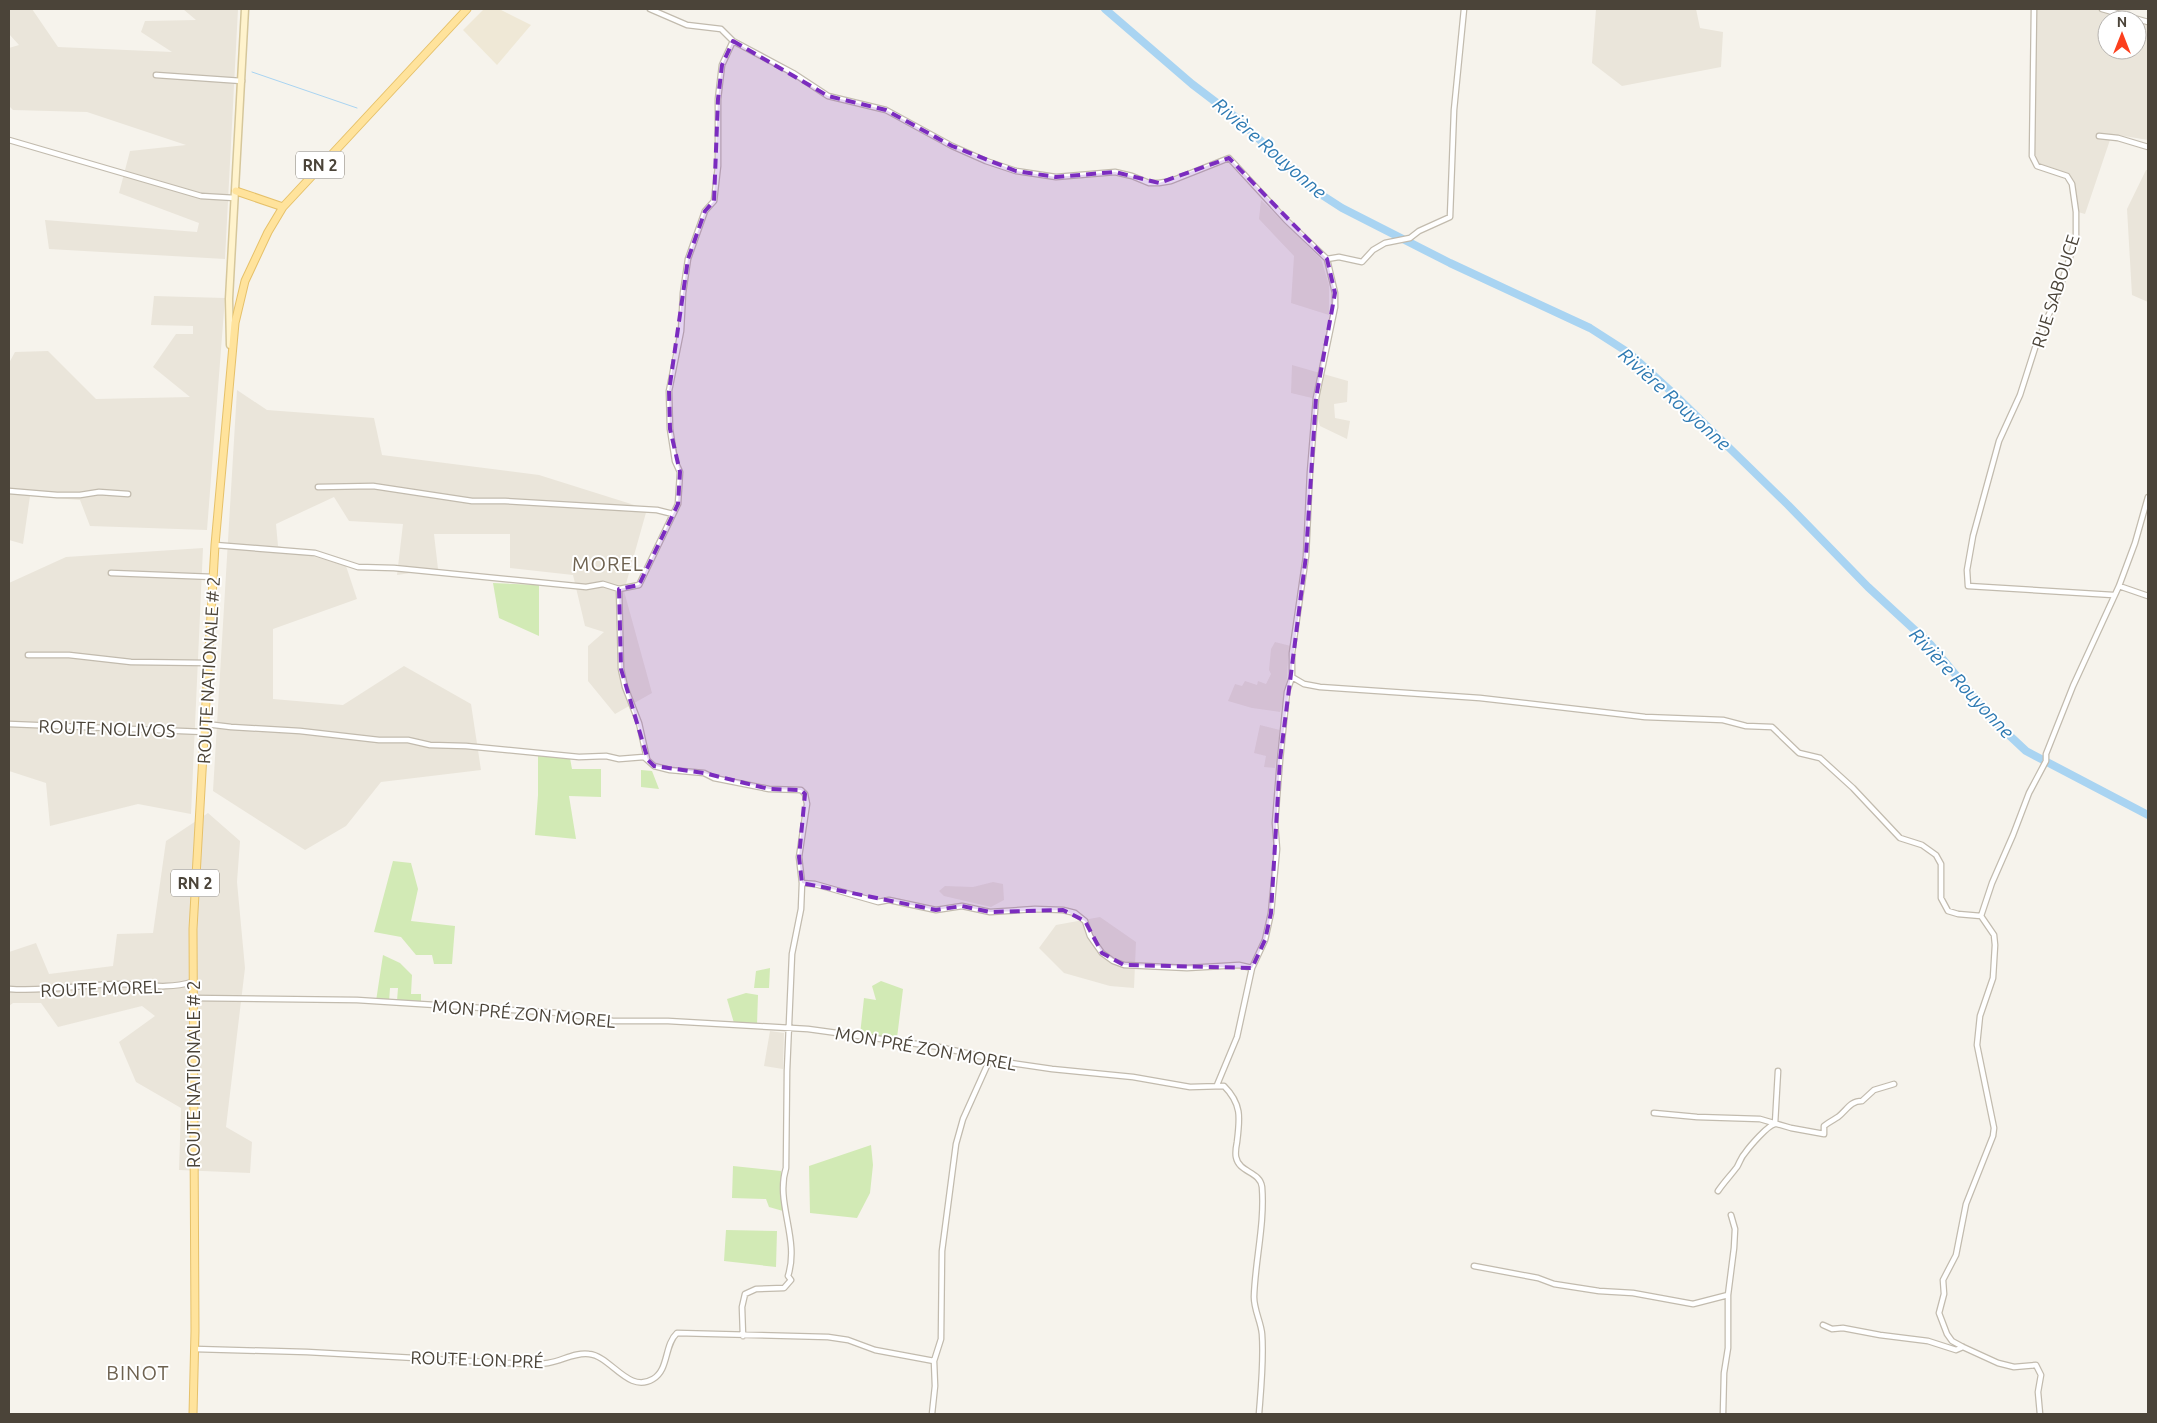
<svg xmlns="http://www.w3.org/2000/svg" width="2157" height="1423" font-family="Ubuntu,sans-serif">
  <rect width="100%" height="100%" fill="#f6f3ec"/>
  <path fill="#eae5da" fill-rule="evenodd" d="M 9,9 L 32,9 L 58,47 L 172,52 L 141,32 L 145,21 L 196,20 L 183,9 L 238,9 L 225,259 L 49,249 L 45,220 L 197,232 L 199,223 L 119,193 L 130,151 L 186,145 L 87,112 L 13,110 L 9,106 L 9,48 L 19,45 L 9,34 Z
    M 1596,9 L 1696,9 L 1700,28 L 1723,32 L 1721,67 L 1622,86 L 1592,63 Z
    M 2033,9 L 2131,9 L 2129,14 L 2148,19 L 2148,140 L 2112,134 L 2085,214 L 2078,212 L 2072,182 L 2030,161 ZM 2107,20 L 2137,20 L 2137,50 L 2107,50 Z
    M 2146,170 L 2148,170 L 2148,302 L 2132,295 L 2127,209 Z
    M 1261,200 L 1321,259 L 1329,285 L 1329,315 L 1291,303 L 1294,256 L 1259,219 Z
    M 154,296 L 225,298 L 207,530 L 90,526 L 80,500 L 30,496 L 23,544 L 9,540 L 9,363 L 15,352 L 48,351 L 96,399 L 190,397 L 153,367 L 176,334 L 193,334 L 193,326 L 151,325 Z
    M 1292,365 L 1348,381 L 1347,402 L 1334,404 L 1335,418 L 1350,421 L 1347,439 L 1320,426 L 1312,398 L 1291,393 Z
    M 237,390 L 267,410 L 374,418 L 382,455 L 539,475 L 647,509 L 624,591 L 652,693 L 615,714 L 588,681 L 588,646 L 604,632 L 585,626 L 573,575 L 510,568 L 510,534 L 434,534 L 438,569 L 397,575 L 403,524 L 349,521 L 334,497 L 276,524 L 278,546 L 346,566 L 357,599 L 273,629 L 273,699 L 343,705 L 404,666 L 471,704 L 481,770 L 381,782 L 346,826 L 305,850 L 213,791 Z
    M 203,548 L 191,814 L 138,804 L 50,826 L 46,783 L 9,771 L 9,583 L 66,557 Z
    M 1275,642 L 1291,646 L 1288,660 L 1286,695 L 1280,712 L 1252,708 L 1228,701 L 1235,684 L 1242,686 L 1245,681 L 1257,685 L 1258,681 L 1266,684 L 1271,674 L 1269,670 L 1271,649 Z
    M 1260,725 L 1280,730 L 1275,768 L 1264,767 L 1266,756 L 1254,753 Z
    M 208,813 L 240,841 L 237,882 L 245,968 L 226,1127 L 252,1142 L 250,1173 L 179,1170 L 181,1108 L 136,1082 L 119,1042 L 155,1016 L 142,1006 L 58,1027 L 41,1003 L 13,1003 L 9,1006 L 9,952 L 36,943 L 49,974 L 113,966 L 117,934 L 153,933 L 166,841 Z
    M 993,882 L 1003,884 L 1004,900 L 991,907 L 944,896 L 939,891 L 945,886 L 973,887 Z
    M 1100,917 L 1136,942 L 1134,988 L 1110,986 L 1064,973 L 1039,948 L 1056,925 Z
    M 770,1031 L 784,1033 L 783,1069 L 764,1066 Z"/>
  <path fill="#efe8d6" d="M 484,9 L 499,9 L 531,25 L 497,65 L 463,30 Z"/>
  <path fill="#d2eab5" d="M 493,583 L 539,585 L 539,636 L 499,618 Z
    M 538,756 L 570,758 L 572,769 L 601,769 L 601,797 L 569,796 L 576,839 L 535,835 L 538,795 Z
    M 641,770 L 652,771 L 659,789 L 641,787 Z
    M 393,861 L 411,863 L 418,889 L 411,921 L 455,926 L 452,964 L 434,964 L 432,955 L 416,955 L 401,937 L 374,932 Z
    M 383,955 L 400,963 L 412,975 L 411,994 L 421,994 L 421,1003 L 397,1001 L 398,988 L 390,988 L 389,1002 L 376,1001 Z
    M 770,968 L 769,988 L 754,988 L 756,971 Z
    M 881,981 L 903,989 L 897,1038 L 860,1035 L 864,998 L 876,1000 L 872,986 Z
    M 746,993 L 758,995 L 757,1025 L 734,1023 L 727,999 Z
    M 871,1145 L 873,1165 L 870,1193 L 857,1218 L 810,1213 L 809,1166 Z
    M 733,1166 L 781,1171 L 783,1211 L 769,1207 L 766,1199 L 732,1198 Z
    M 726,1230 L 777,1231 L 776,1267 L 724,1261 Z"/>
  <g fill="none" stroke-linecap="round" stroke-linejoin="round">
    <path stroke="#a9d4f2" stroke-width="1" d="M 252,72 L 357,108"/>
    <path stroke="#a9d4f2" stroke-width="8" d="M 1105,9 L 1192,84 L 1238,119 L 1308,186 L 1342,208 L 1450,263 L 1590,328 L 1629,353 L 1675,395 L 1788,505 L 1868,587 L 1931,645 L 1994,721 L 2026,751 L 2148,815"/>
    <defs>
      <path id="minor" d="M 650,9 L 687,25 L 721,29 L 733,41 L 793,73 L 828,96 L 886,110 L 952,146 L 986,161 L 1016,171 L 1056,177 L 1115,172 L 1132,176 L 1149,183 L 1159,183 L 1171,181 L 1229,158 L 1286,220 L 1327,259 L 1335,293 L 1335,307 L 1316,398 L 1310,472 L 1306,556 L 1292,653 L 1292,677 L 1287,692 L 1280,760 L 1275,823 L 1277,849 L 1271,913 L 1265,940 L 1252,968 L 1237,1037 L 1217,1085
        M 2034,9 L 2032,156 L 2037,166 L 2067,176 L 2072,184 L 2076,212 L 2076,239 L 2059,290 L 2035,348 L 2020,395 L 1999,441 L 1973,536 L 1967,570 L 1968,586 L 2113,595
        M 2102,9 L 2148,22
        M 156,75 L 242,81
        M 2099,136 L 2118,138 L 2148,147
        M 9,140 L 201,196 L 235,198
        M 1327,259 L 1339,257 L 1362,262 L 1373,250 L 1385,243 L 1410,238 L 1419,231 L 1450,217 L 1454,110 L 1464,9
        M 318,487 L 373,486 L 472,501 L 505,501 L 657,510 L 673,514
        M 9,491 L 57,495 L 80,495 L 99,492 L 128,494
        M 215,545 L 315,553 L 358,567 L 394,568 L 586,587 L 603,584 L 619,589 L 639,585 L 678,504 L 680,472 L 675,461 L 670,429 L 669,391 L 681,331 L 683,293 L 688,259 L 705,211 L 714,201 L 718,166 L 718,99 L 722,65 L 733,41
        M 111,573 L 214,577
        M 2119,586 L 2148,596
        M 619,589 L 621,669 L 625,687 L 639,723 L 647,759
        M 28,655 L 69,655 L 131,662 L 209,663
        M 1292,677 L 1304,684 L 1320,687 L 1480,698 L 1645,717 L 1723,720 L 1746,726 L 1772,727 L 1799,753 L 1820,758 L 1853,788 L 1900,838 L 1922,845 L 1936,855 L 1941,864 L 1941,898 L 1948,911 L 1958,914 L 1981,916
        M 9,724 L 205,732
        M 206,724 L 231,727 L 300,731 L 379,740 L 408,740 L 430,745 L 466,746 L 579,757 L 606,756 L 619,759 L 644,757 L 654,766 L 670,770 L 704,773 L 714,778 L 769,789 L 801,790 L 805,794 L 807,804 L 799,857 L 802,883 L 801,909 L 792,954 L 787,1071 L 786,1168 C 775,1203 800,1239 788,1276 L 791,1280 L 784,1288 L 756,1289 L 745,1294 L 742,1307 L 743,1336
        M 802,883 L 815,884 L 878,902 L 889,900 L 936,910 L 962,906 L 990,912 L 1035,909 L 1063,910 L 1075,913 L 1085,921 L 1090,936 L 1102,953 L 1113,961 L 1124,965 L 1187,968 L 1239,965 L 1252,968
        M 9,989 C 44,992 80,985 116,984 C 142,984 167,990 192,982
        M 192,998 L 357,1000 L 560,1013 L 613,1021 L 668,1021 L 808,1029 L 939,1047 L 1011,1063 L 1052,1069 L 1133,1077 L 1190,1087 L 1224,1086 C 1242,1104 1240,1118 1237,1142 C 1236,1147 1235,1152 1236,1157 C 1239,1173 1260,1171 1262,1187 C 1265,1224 1255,1261 1254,1297 C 1254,1310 1261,1322 1262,1334 C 1264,1360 1261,1388 1259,1414
        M 1654,1113 L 1697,1117 L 1760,1119 L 1791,1128 L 1824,1134 L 1824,1126 C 1829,1122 1833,1120 1838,1117 C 1847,1110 1850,1101 1862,1101 L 1874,1090 L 1894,1084
        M 1718,1191 C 1724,1182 1731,1175 1737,1167 C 1740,1162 1741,1157 1745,1153 C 1750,1146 1768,1125 1775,1124 L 1778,1071
        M 1474,1266 L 1538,1278 L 1554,1284 L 1599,1291 L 1633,1293 L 1693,1304 L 1728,1295
        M 1823,1325 L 1832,1329 L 1843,1328 L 1880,1335 L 1928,1341 L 1956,1350 L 1963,1347
        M 195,1349 L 307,1352 L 525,1364 C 533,1364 541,1364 548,1363 C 562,1361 575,1352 589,1354 C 611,1356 628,1394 653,1379 C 669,1370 664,1345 677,1333 L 828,1337 L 848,1340 L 875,1350 L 934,1361 L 935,1386 L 932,1414
        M 934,1361 L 941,1339 L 942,1251 L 956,1144 L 963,1119 L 990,1059
        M 1723,1414 L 1724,1373 L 1728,1348 L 1728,1295 L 1734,1248 L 1735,1229 L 1731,1215
        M 2040,1414 L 2038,1392 L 2041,1375 L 2036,1365 L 2014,1367 L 1998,1363 L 1963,1347 L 1952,1341 L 1947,1334 L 1939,1313 L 1944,1294 L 1943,1280 L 1956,1255 L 1966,1204 L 1993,1136 L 1994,1128 L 1977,1045 L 1980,1016 L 1993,978 L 1995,945 L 1994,935 L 1981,916 L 1992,883 L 2013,835 L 2029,793 L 2046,761 L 2046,754 L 2073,686 L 2119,586 L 2135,543 L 2148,497"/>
      <path id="secondary" d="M 230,345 L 229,299 L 245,9"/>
      <path id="primary" d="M 236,191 L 283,207
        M 193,1414 L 195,1331 L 193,929 L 215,545 L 235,323 L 245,281 L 268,232 L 283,207 L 467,9"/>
    </defs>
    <use href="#minor" stroke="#c2bbae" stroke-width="7"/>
    <use href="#secondary" stroke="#d6c79b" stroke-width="9"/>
    <use href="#primary" stroke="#e6c16a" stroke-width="9"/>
    <use href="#minor" stroke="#fff" stroke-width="4.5"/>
    <use href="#secondary" stroke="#fff3cd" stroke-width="6"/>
    <use href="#primary" stroke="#ffe39c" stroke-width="7"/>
  </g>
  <path fill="#7b2cbf" fill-opacity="0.2" stroke="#7b2cbf" stroke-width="4" stroke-dasharray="10 6" stroke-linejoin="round" d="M 733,41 L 828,96 L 886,110 L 952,146 L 1016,171 L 1056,177 L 1115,172 L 1159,183 L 1229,158 L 1327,259 L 1335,293 L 1316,398 L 1306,556 L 1280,760 L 1271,913 L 1265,940 L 1252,968 L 1124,965 L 1102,953 L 1085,921 L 1063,910 L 990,912 L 962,906 L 936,910 L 802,883 L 799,857 L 805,794 L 801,790 L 769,789 L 704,773 L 654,766 L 648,760 L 621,669 L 619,589 L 639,585 L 678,504 L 680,472 L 670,429 L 669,391 L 688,259 L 705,211 L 714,201 L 718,99 L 722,65 Z"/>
  <g text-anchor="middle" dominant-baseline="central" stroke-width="4" stroke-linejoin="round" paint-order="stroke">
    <g fill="#fff" stroke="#817c74" stroke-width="1">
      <rect x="296" y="151.5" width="48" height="27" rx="4"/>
      <rect x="171" y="869.5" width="48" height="27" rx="4"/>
    </g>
    <g font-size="16" font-weight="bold" fill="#4b4439">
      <text x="320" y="165">RN 2</text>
      <text x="195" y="883">RN 2</text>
    </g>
    <g font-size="18" fill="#4b4439" stroke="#fff">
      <text transform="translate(2055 291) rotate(-72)">RUE SABOUCE</text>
      <text transform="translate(208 670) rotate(-87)">ROUTE NATIONALE # 2</text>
      <text transform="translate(107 728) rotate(2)">ROUTE NOLIVOS</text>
      <text transform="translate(101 988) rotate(-2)">ROUTE MOREL</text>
      <text transform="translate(524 1013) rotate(5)">MON PRÉ ZON MOREL</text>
      <text transform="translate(926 1048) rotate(10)">MON PRÉ ZON MOREL</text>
      <text transform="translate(193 1074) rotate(-90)">ROUTE NATIONALE # 2</text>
      <text transform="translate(477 1359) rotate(2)">ROUTE LON PRÉ</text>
    </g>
    <g font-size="19" font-style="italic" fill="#2e7ab2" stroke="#fff">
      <text transform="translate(1270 148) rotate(41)">Rivière Rouyonne</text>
      <text transform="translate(1675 399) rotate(42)">Rivière Rouyonne</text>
      <text transform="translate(1962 683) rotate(47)">Rivière Rouyonne</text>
    </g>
    <g font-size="20" letter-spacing="1" fill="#6e6250" stroke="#fff">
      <text x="608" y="563">MOREL</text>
      <text x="138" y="1372">BINOT</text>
    </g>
  </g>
  <rect width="2157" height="1423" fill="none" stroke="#4b4439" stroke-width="20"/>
  <g transform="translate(2122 35)"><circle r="24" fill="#ffffff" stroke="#b7b4b0"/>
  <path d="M0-4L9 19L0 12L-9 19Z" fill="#fc3f1d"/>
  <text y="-8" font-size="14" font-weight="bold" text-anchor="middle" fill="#4b4439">N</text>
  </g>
</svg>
